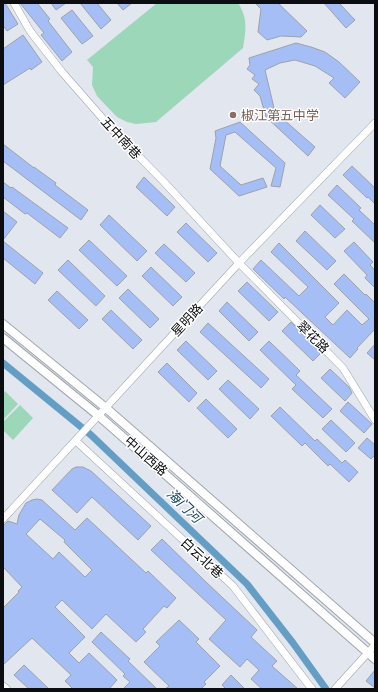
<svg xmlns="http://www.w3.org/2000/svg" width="378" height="692" font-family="Bitter,'Noto Sans SC',serif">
  <rect width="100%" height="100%" fill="#e1e6ef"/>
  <path fill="#9dd7b9" d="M 157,3 L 238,3 C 248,18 246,30 243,48 L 156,122 L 136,124 L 127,122 L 117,117 L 97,96 L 92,85 L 93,67 L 87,60 Z
    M 5,391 L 18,404 L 3,420 L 3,393 Z
    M 20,405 L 33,418 L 13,440 L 3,430 L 3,422 Z"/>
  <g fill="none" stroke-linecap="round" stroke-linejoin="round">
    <path stroke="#649ec5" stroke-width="7" d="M 3,363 L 91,435 L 247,584 L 293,643 L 326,689"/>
  </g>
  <path fill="#a5bff6" stroke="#9da1aa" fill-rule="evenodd" d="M 3,3 L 5,3 L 18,24 L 7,31 L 3,25 Z
    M 20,3 L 37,3 L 50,19 L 48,21 L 72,52 L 62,61 L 41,35 L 44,33 Z
    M 51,3 L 66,3 L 56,10 Z
    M 80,3 L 97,3 L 111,20 L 101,29 Z
    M 117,3 L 132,3 L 123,10 Z
    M 255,3 L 278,3 L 307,31 L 301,37 L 281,36 L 267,40 L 258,32 L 261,9 Z
    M 324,3 L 339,3 L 355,20 L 346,28 Z
    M 72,10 L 93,36 L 82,44 L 61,18 Z
    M 23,35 L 42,62 L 31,70 L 30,68 L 3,85 L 3,49 Z
    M 296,43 L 311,47 L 325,52 L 339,62 L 360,82 L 345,98 L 329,83 L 334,78 L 315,66 L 295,60 L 280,63 L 265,70 L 275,112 L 315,147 L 308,156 L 266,117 L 260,96 L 254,90 L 259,84 L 252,79 L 255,75 L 247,69 L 250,65 L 249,58 Z
    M 240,122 L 285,163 L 280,187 L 271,186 L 276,168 L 235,132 L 226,135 L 220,166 L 241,185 L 263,178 L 267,187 L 239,196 L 210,169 L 216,138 L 215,131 Z
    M 3,144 L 34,168 L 34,167 L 56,183 L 55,185 L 88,210 L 81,220 L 3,161 Z
    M 352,166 L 375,188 L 375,204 L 368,197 L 367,198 L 343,175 Z
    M 144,177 L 175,207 L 167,216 L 136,187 Z
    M 3,182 L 11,188 L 12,187 L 68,228 L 60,238 L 27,213 L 25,214 L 3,197 Z
    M 337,185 L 361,208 L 359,210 L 375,225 L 375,243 L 352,221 L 354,219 L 328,195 Z
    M 320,205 L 345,229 L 335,238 L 311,215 Z
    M 3,211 L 17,222 L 3,240 Z
    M 109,215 L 147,251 L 137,261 L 100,225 Z
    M 186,223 L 217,253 L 208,262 L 177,232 Z
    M 305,231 L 336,261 L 327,270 L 296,241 Z
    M 89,240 L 127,276 L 117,286 L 79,250 Z
    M 3,241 L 43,273 L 35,284 L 3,258 Z
    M 354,242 L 373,262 L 370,265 L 375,270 L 375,288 L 365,278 L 367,275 L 344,251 Z
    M 279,243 L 339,303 L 325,317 L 333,325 L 347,310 L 362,325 L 369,319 L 334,284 L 344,274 L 365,295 L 366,294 L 375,303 L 375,329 L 357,348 L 358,349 L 350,358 L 285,297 L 284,299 L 253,269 L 261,260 L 299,296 L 308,287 L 271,252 Z
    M 164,244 L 195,273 L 186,282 L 155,253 Z
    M 68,260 L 105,296 L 96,306 L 58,270 Z
    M 151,267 L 182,297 L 173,306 L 142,276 Z
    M 247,282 L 278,312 L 269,321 L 238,291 Z
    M 128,289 L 159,319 L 150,328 L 119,298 Z
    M 57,291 L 88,320 L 79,329 L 48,300 Z
    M 227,302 L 258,332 L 249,341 L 219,311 Z
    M 111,310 L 142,340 L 133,349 L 102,319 Z
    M 291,322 L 321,353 L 313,361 L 282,331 Z
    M 208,323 L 269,379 L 261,388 L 200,332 Z
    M 186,341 L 217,371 L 208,380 L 177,350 Z
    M 269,341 L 300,371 L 296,375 L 332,409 L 323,418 L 292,389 L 296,385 L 260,350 Z
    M 375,344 L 375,360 L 367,353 Z
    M 167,363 L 197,393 L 189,402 L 158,372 Z
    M 330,369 L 349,387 L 352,393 L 345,401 L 321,378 Z
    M 228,380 L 259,409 L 250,419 L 219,389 Z
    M 206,399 L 237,429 L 228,438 L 197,408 Z
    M 348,402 L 372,424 L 364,433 L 340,411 Z
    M 280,407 L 315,441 L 317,439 L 342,463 L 345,460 L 358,472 L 349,482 L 330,464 L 328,466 L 305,443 L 302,446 L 271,416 Z
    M 331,420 L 355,443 L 346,452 L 322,429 Z
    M 367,438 L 375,445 L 375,455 L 371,459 L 358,448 Z
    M 76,467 L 83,467 L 91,471 L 151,526 L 138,540 L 92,497 L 77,513 L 52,490 L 72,469 Z
    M 37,499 L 42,500 L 75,530 L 87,518 L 146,573 L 148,571 L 176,598 L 167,608 L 164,606 L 143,629 L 146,632 L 136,642 L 106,614 L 92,629 L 62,600 L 55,607 L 85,637 L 69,653 L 79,663 L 89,653 L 117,680 L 109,689 L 73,689 L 65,681 L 71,675 L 32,638 L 3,665 L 3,608 L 19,592 L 18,591 L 22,587 L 3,567 L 3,526 L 8,521 L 17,524 L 19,515 L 26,503 L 32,500 ZM 40,519 L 65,540 L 64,542 L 92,570 L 85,577 L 59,552 L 53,559 L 26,534 Z
    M 162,539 L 206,582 L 257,630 L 251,637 L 277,661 L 272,666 L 298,689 L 262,689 L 251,679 L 259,670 L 247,659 L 240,667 L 209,639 L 226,620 L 151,550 Z
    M 179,620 L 199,639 L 196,642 L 220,666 L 204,682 L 206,684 L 201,689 L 165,689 L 169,686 L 144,662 L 160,646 L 156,642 Z
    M 101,632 L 130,659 L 128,661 L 157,689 L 123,689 L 130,682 L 123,676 L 125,674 L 92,642 Z
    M 24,665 L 49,689 L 29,689 L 14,675 Z
    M 375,670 L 375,688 L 366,681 Z
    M 231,675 L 245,689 L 226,689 L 222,685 Z"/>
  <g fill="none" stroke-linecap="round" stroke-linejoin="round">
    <defs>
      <path id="minor" d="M 14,3 L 30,31 L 62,72 L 111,128 L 164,182 L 239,263 L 343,368 L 375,420
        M 76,441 L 233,586 L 312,689
        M 3,519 L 239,263 L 375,123
        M 3,686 L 7,689
        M 335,689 L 375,645"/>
      <path id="major" d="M 3,324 L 106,408 L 375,643
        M 3,338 L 99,416 L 375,659"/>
    </defs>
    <use href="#minor" stroke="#a2a6af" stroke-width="8"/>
    <use href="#major" stroke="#a2a6af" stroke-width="10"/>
    <use href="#minor" stroke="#fff" stroke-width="7"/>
    <use href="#major" stroke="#fff" stroke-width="8"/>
  </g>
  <circle fill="#8d6e63" stroke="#fff" stroke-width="1.5" cx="233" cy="115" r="4"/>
  <g text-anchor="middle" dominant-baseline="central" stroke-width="3" stroke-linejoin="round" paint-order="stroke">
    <g font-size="13" fill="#785e54" stroke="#fff" text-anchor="start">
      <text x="241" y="115">椒江第五中学</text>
    </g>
    <g font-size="13" fill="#0c0d10" stroke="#fff">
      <text transform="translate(121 138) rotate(47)">五中南巷</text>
      <text transform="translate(187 320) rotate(-47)">星明路</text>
      <text transform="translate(313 337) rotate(45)">翠花路</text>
      <text transform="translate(146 456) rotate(41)">中山西路</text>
      <text transform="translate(202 558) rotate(43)">白云北巷</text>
    </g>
    <g font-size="14" font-style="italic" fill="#194763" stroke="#fff">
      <text transform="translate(184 506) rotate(44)">海门河</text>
    </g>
  </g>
  <rect width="378" height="692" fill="none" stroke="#0c0d10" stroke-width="8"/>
</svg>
